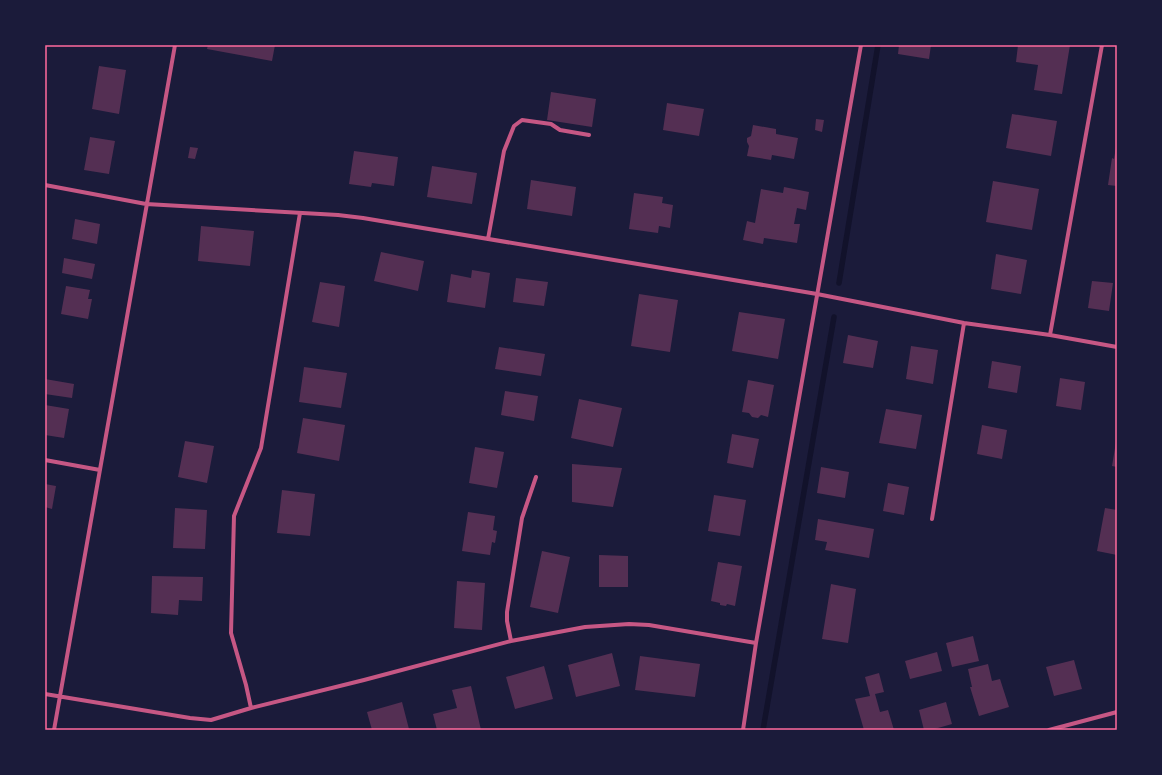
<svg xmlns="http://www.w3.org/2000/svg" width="1162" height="775" font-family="'PT Sans Narrow',sans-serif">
  <rect width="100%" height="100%" fill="#1b1b3a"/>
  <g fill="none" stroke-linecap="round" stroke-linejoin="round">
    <path stroke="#12122b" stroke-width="5.5" d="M 839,283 L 878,45
      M 763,730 L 834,317"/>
  </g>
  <path fill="#542f53" d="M 208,45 L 275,45 L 272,61 L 207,49 Z
    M 899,45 L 931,45 L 929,59 L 898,54 Z
    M 1018,45 L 1070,45 L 1062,94 L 1034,90 L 1038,65 L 1016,62 Z
    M 99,66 L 126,70 L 119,114 L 92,109 Z
    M 551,92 L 596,99 L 592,127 L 547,120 Z
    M 667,103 L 704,109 L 699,136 L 663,130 Z
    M 1012,114 L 1057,121 L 1051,156 L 1006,148 Z
    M 816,119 L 824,120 L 822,132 L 815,130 Z
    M 753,125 L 776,129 L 776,134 L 798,138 L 794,159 L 772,155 L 771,160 L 747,156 L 749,146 L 747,142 L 747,138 L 751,136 Z
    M 90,137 L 115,141 L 109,174 L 84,170 Z
    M 190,147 L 198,148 L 195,159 L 188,158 Z
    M 1116,147 L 1117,147 L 1117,186 L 1108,185 L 1112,158 L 1114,159 Z
    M 354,151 L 398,157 L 394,186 L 372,183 L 371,187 L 349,184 Z
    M 432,166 L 477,173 L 472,204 L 427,197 Z
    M 531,180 L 576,187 L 572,216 L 527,209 Z
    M 993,181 L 1039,189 L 1032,230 L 986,222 Z
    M 784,187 L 809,192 L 806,210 L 797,208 L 794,224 L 800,224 L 797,243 L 764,238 L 763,244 L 743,240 L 747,221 L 755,223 L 761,189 L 783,193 Z
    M 634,193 L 663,197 L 662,203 L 673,205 L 670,228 L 659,226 L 658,233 L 629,229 Z
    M 75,219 L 100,224 L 97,244 L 72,239 Z
    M 201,226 L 254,231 L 250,266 L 198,261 Z
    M 381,252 L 424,261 L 418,291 L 374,281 Z
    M 996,254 L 1027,260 L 1021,294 L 991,289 Z
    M 64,258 L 95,264 L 92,279 L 62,273 Z
    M 472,270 L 490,273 L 485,308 L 447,302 L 451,274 L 471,278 Z
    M 516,278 L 548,282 L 544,306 L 513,302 Z
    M 1092,281 L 1113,283 L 1109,311 L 1088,308 Z
    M 320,282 L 345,286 L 339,327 L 312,322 Z
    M 66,286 L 90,290 L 88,299 L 92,299 L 88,319 L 61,314 Z
    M 639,294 L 678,300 L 670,352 L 631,346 Z
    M 739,312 L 785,319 L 778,359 L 732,351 Z
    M 848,335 L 878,341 L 873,368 L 843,363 Z
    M 911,346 L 938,350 L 933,384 L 906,379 Z
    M 499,347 L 545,354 L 541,376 L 495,369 Z
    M 992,361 L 1021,366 L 1017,393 L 988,388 Z
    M 304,367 L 347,373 L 341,408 L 299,402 Z
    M 1060,378 L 1085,382 L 1081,410 L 1056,406 Z
    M 45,379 L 74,384 L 72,398 L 45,394 Z
    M 748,380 L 774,385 L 768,417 L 761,415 L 758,418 L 752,417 L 749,413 L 742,412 Z
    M 505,391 L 538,396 L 534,421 L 501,415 Z
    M 579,399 L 622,408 L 613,447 L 571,438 Z
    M 45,405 L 69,409 L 64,438 L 45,435 Z
    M 886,409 L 922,415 L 916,449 L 879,443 Z
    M 303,418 L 345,425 L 339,461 L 297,453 Z
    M 982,425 L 1007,430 L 1002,459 L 977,454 Z
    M 732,434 L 759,439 L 753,468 L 727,463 Z
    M 185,441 L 214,446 L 207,483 L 178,477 Z
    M 1116,442 L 1117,442 L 1117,467 L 1112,466 Z
    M 475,447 L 504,452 L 497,488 L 469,483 Z
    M 572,464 L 622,468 L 613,507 L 572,502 Z
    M 821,467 L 849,472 L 845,498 L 817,493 Z
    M 888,483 L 909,487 L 904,515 L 883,511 Z
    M 45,484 L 56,486 L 52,509 L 45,507 Z
    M 282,490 L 315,494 L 310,536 L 277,533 Z
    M 714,495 L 746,500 L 740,536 L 708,531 Z
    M 175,508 L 207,510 L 205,549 L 173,548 Z
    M 1105,508 L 1117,510 L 1117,555 L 1097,551 Z
    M 468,512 L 495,516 L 493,530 L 497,531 L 495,543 L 492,542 L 490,555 L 462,551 Z
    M 818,519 L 874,529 L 869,558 L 825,550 L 827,542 L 815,540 Z
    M 542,551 L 570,557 L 558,613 L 530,607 Z
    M 599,555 L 628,556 L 628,587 L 599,587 Z
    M 718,562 L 742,566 L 735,606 L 727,604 L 726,606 L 720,605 L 720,603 L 711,601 Z
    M 152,576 L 203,577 L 202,601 L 179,600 L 178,615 L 151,613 Z
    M 457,581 L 485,583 L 482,630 L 454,628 Z
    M 831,584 L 856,589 L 848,643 L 822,639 Z
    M 973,636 L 979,661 L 952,667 L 946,643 Z
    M 937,652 L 942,671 L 910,679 L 905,661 Z
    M 612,653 L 620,686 L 576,697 L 568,665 Z
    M 640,656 L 700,664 L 695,697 L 635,690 Z
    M 1074,660 L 1082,689 L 1054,696 L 1046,667 Z
    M 988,664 L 992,681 L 1000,679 L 1009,707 L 979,716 L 970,687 L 972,687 L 968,669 Z
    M 544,666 L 553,699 L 515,709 L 506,677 Z
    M 879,673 L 884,692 L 875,694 L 880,712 L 888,710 L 894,730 L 864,730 L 855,699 L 870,696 L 865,677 Z
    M 471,686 L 481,730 L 437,730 L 433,714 L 457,708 L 452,690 Z
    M 402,702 L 409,729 L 403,730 L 372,730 L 367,712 Z
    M 946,702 L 952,724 L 931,730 L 924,730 L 919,710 Z"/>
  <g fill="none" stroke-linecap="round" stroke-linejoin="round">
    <path stroke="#c65784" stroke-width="4" d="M 45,185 L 146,204 L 338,215 L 363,218 L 817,294 L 964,323 L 1050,335 L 1117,347
      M 488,239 L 504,151 L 514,126 L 522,120 L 551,124 L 560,130 L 589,135
      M 1050,335 L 1102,45
      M 45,460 L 100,470
      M 932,519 L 964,323
      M 511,641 L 507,621 L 507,612 L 522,518 L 536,477
      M 45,694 L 190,718 L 211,720 L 251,708 L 364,680 L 511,641 L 585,627 L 629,624 L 649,625 L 756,643
      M 251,708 L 246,685 L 231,633 L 234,516 L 261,448 L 300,213
      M 54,730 L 175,45
      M 743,730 L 756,643 L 861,45
      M 1049,730 L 1117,712"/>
  </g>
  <rect width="1162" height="775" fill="none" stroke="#1b1b3a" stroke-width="92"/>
  <rect x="46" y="46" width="1070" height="683" fill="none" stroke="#ff6b9d" stroke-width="1.5"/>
</svg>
